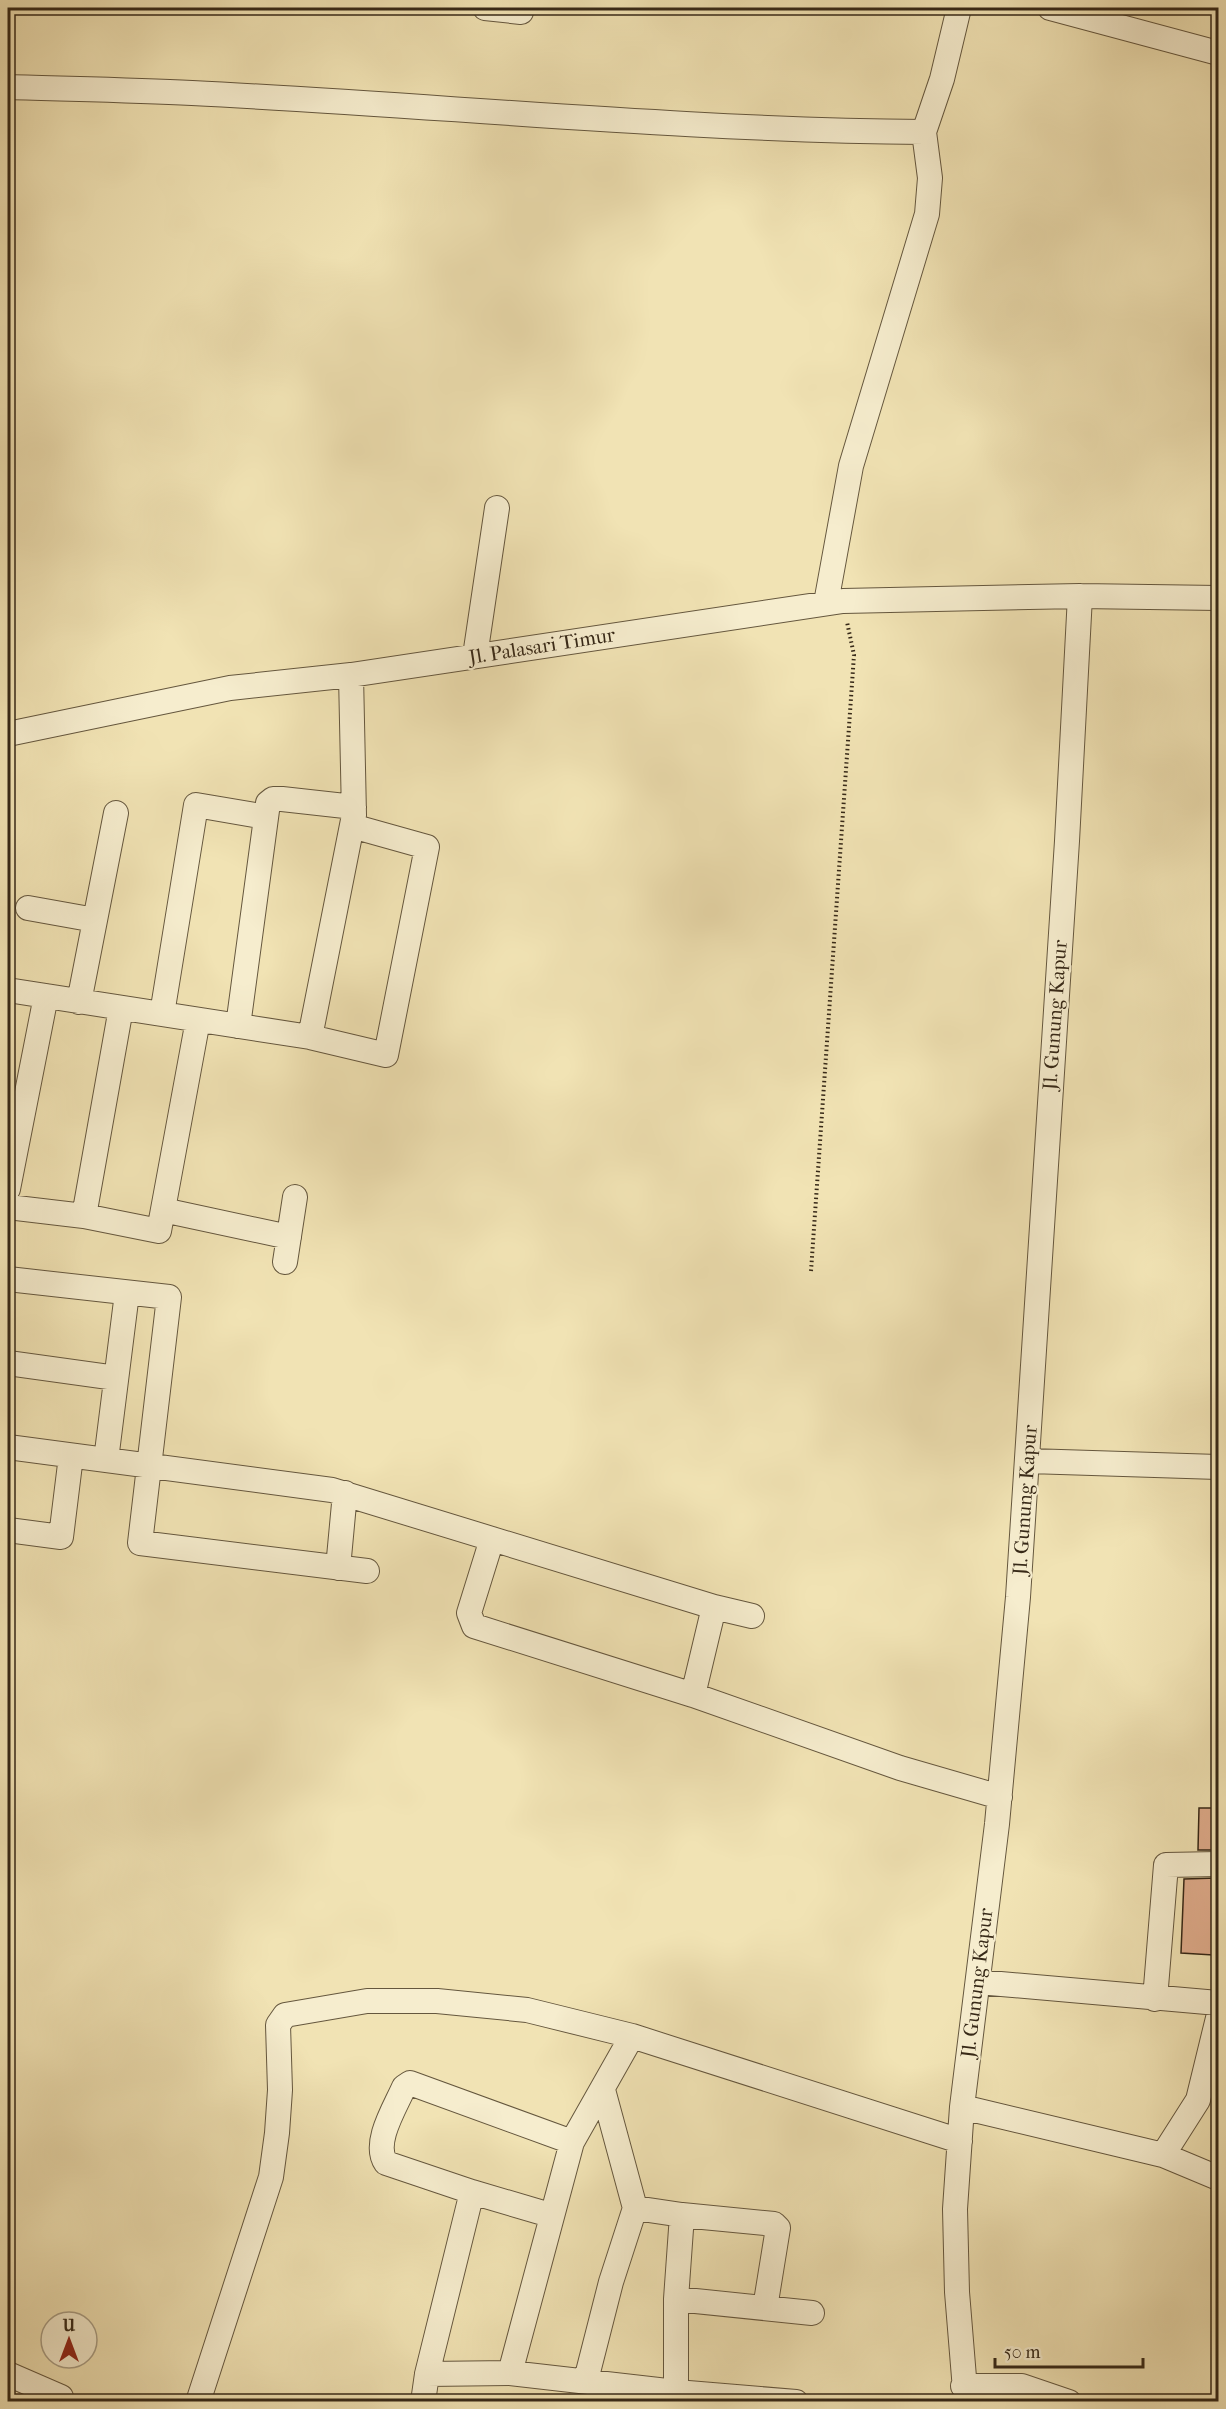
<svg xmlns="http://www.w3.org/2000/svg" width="1226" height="2409" font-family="'IM FELL French Canon',serif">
  <rect width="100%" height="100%" fill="#f1e3b4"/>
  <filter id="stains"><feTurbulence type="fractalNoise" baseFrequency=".00333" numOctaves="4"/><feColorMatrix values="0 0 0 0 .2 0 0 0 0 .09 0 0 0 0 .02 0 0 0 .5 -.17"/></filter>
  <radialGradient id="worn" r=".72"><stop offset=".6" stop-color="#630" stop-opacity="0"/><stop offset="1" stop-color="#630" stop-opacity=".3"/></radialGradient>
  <path fill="#e0ad8d" stroke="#362817" stroke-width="1.5" d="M 1199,1808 L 1218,1808 L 1218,1850 L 1198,1850 Z
    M 1217,1878 L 1213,1955 L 1181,1953 L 1184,1879 Z"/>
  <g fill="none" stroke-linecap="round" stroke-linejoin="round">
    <defs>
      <path id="minor" d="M 485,8 L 521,12
        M 1050,8 L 1218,53
        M 8,87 C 69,89 131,90 192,93 C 436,105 680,130 924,132
        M 826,603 L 851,466 L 927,214 L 930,178 L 924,132 L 942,79 L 959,8
        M 475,656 L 497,508
        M 8,734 L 230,688 L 351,675 L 843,601 L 1080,596 L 1218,598
        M 28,908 L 95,920
        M 14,991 L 310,1037 L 354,815 L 351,675
        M 79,1002 L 116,813
        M 162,1014 L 196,805 L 266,817
        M 238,1026 L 268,803 L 273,799 L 282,799 L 354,807
        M 310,1037 L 386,1055 L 427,847 L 352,826
        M 8,1189 L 46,996
        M 8,1207 L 84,1216 L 159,1231 L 198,1020
        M 163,1210 L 289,1237
        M 84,1216 L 121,1008
        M 285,1262 L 295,1197
        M 8,1279 L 169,1297 L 140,1543 L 367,1571
        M 8,1363 L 116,1378
        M 8,1447 L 332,1490 L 714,1607 L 752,1616
        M 106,1460 L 127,1293
        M 1029,1461 L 1218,1467
        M 8,1530 L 61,1537 L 71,1456
        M 492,1539 L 469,1613 L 474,1626 L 693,1695 L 900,1768 L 1000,1797
        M 338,1568 L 345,1493
        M 693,1695 L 714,1607
        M 978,1982 L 1218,2003
        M 1155,1999 L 1166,1865 L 1218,1864
        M 962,2107 L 1163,2155 L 1218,2178
        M 1163,2155 L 1198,2100 L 1218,2018
        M 472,2192 L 550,2215
        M 682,2215 L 774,2224 L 778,2228 L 765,2308
        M 676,2299 L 812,2313
        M 510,2373 L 572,2142
        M 8,2374 L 61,2397
        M 427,2374 L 510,2373 L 676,2392 L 676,2299 L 682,2215 L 635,2208
        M 586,2380 L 611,2282 L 635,2208 L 603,2090
        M 963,2386 L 1022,2386 L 1069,2402
        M 198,2402 L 271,2177 L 277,2133 L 280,2090 L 278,2025 L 285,2015 L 367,2001 L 437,2001 L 527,2010 L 632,2036 L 960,2141
        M 423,2402 L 427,2374 L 472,2192 L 386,2163 C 372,2143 396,2106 404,2087 L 410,2083 L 572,2142 L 632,2036
        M 675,2402 L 676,2392 L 796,2402
        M 966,2402 L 957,2292 L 955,2209 L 962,2107 L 997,1824 L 1018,1597 L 1067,841 L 1080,596"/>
    </defs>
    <use href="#minor" stroke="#65573e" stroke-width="26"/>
    <path stroke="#362817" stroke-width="4" stroke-dasharray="1.5 3" stroke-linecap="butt" d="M 811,1271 L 854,655 L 847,622"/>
    <use href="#minor" stroke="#f6edce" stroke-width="24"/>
  </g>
  <g text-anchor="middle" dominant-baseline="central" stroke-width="4.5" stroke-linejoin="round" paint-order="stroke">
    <g font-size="20" fill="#362817" stroke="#f6edce">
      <text transform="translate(542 646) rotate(-9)">Jl. Palasari Timur</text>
      <text transform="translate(1055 1015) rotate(-86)">Jl. Gunung Kapur</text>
      <text transform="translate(1025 1500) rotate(-86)">Jl. Gunung Kapur</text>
      <text transform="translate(977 1983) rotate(-83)">Jl. Gunung Kapur</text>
    </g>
  </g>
  <rect width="1226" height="2409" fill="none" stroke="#f1e3b4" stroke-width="30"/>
  <rect x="9" y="9" width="1208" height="2391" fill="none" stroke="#362817" stroke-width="3"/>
  <rect x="15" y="15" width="1196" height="2379" fill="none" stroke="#362817" stroke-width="1.5"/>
  <g transform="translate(69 2340)"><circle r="28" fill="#f6edce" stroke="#a99e85" stroke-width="1.5"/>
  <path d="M0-4.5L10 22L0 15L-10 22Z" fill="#8f2418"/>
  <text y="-9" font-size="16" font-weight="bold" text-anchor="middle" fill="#362817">U</text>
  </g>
  <path d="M995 2358v9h148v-9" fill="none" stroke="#362817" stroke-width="3"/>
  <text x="1004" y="2358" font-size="18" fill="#362817" stroke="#f6edce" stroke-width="4.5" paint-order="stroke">50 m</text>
  <rect width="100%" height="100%" filter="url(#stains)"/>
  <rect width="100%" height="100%" fill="url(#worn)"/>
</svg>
